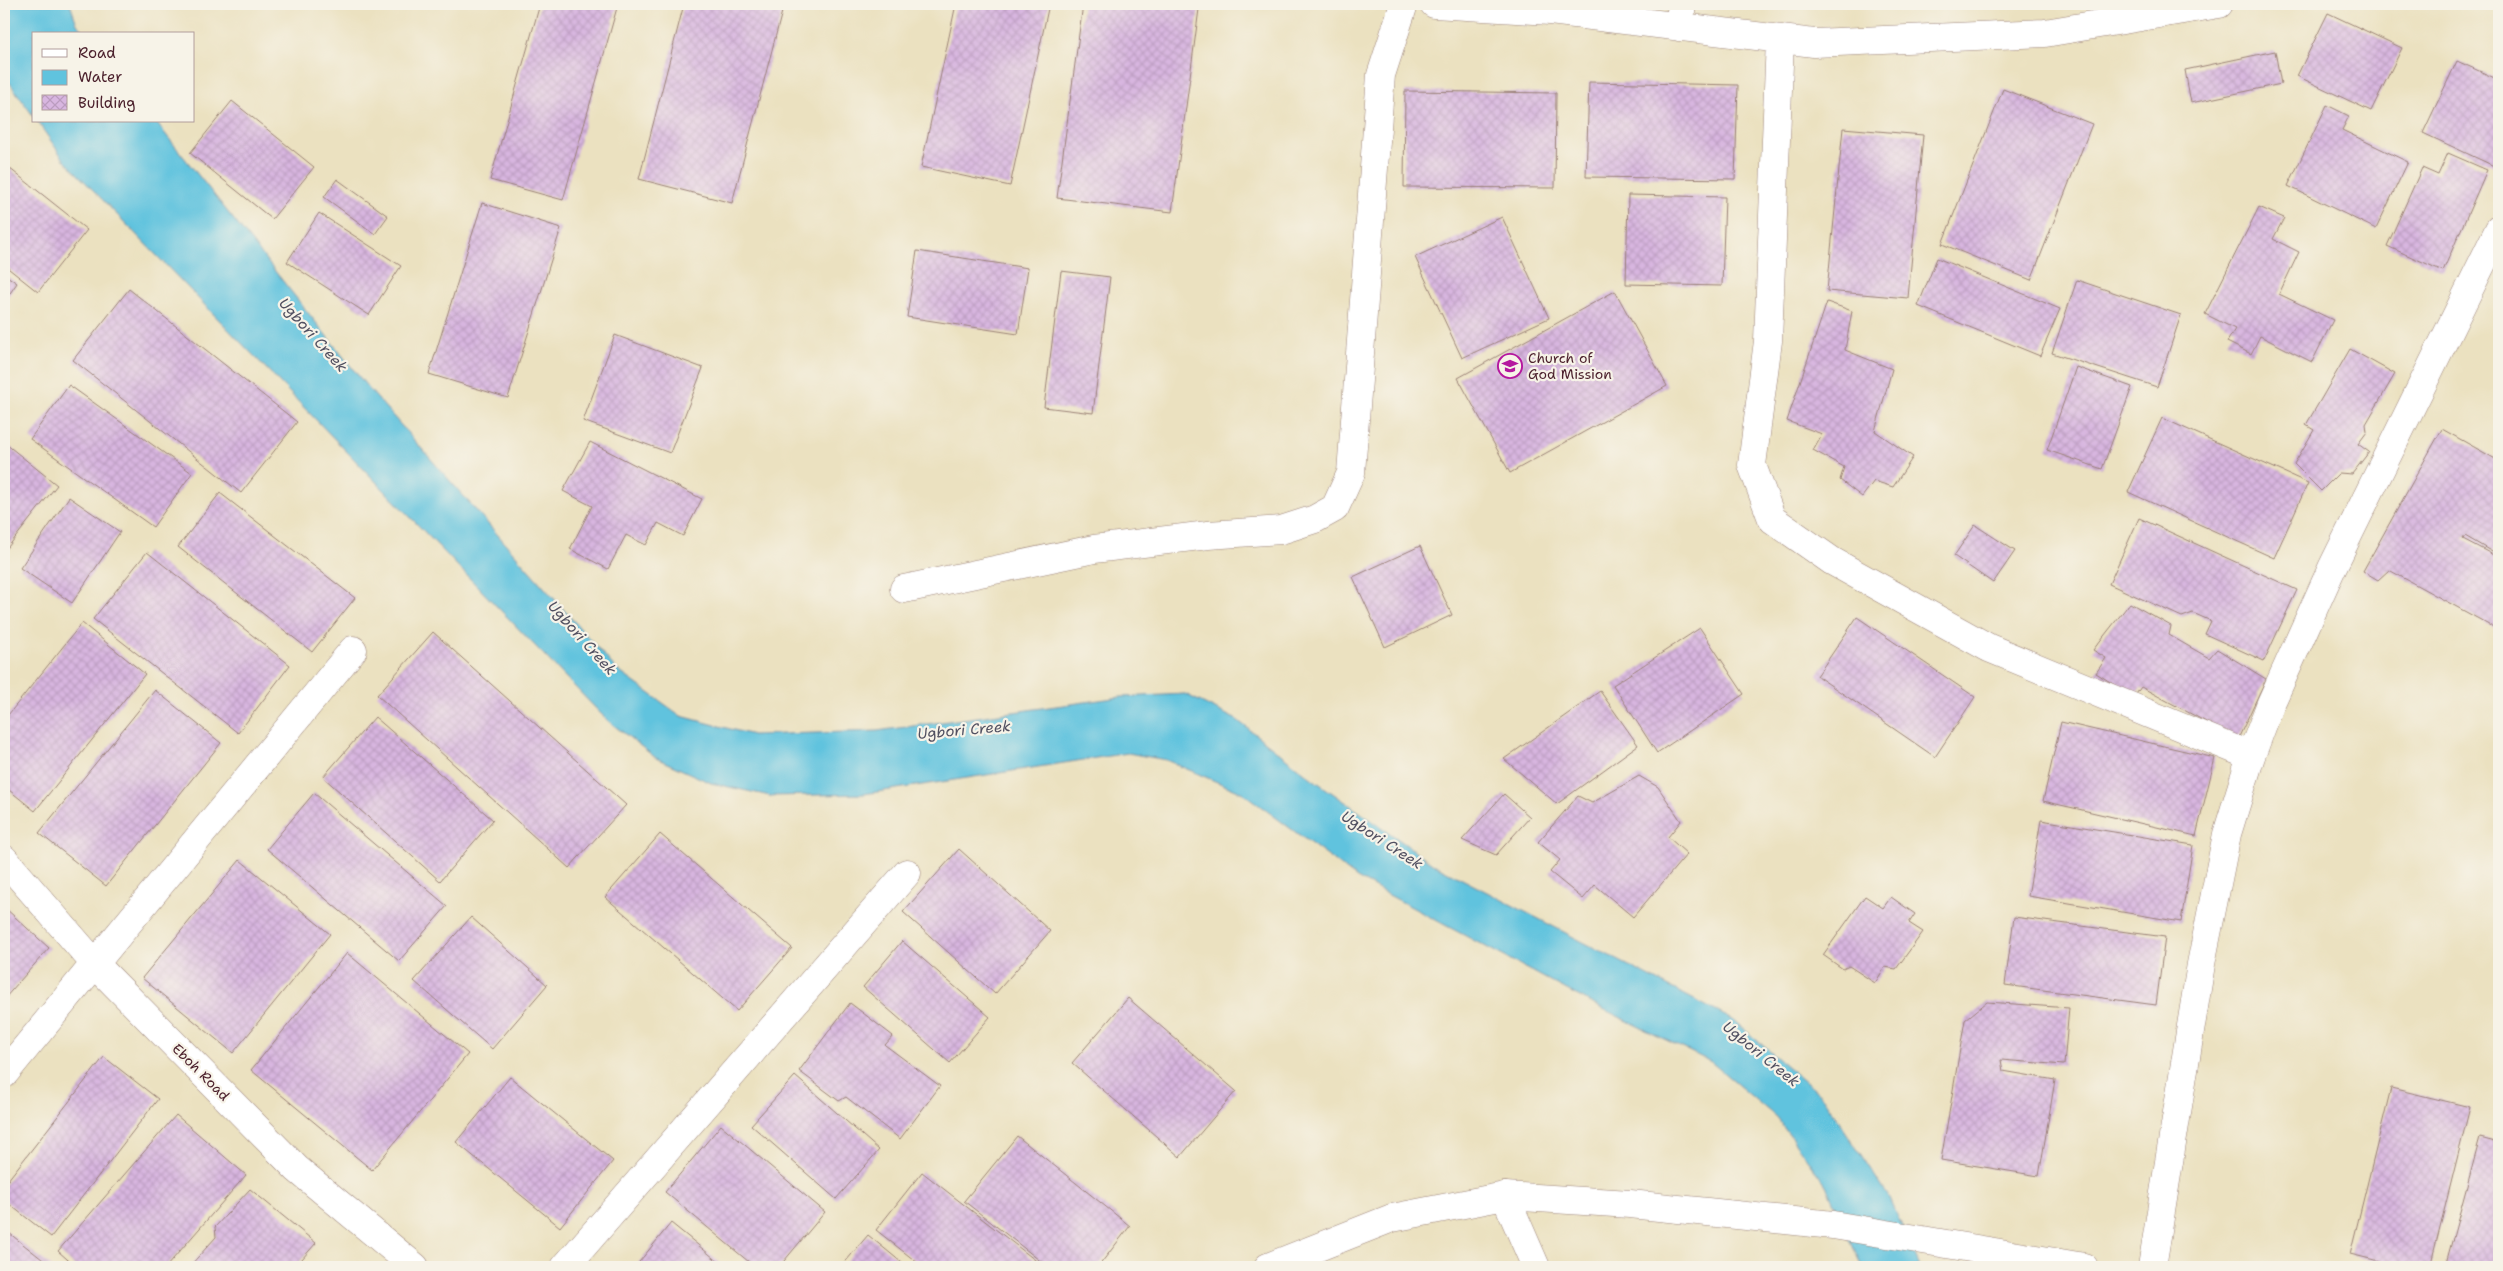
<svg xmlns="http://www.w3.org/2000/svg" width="2503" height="1271" font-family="'Shantell Sans',sans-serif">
  <defs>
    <pattern id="building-cross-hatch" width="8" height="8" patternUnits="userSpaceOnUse" patternTransform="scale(1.25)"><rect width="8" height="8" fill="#d8b6e0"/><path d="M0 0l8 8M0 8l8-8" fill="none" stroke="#bb9cc0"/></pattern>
  </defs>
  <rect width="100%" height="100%" fill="#f7f3e8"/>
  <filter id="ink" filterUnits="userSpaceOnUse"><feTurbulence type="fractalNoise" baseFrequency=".02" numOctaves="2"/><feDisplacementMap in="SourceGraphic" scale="10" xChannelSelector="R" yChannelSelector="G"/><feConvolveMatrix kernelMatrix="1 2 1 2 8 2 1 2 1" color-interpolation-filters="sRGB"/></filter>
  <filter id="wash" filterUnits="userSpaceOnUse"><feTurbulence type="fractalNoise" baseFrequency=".0096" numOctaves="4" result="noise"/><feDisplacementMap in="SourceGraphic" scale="20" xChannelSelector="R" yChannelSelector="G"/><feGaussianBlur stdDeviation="1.12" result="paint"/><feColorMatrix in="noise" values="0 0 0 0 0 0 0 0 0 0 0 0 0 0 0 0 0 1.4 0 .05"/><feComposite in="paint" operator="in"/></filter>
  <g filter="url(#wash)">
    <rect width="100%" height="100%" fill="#ebe1c0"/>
    <path fill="#60c3de" stroke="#557184" d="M 4,4 L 70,4 L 77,24 L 85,34 L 34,34 L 34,117 L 4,75 Z
      M 37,121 L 155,121 L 369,389 L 617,670 L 681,716 L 753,735 L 877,731 L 1121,697 L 1185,694 L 1237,720 L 1314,780 L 1435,865 L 1733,1020 L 1823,1097 L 1890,1199 L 1920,1267 L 1862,1267 L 1826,1185 L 1776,1117 L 1711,1062 L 1595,1005 L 1357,878 L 1243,793 L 1166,760 L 1128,753 L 864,794 L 770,796 L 711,783 L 656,758 L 607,720 L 65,161 Z"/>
    <g id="blocks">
      <path fill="url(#building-cross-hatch)" d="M 540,4 L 618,4 L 563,200 L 490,180 Z
        M 684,4 L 784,4 L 732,203 L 639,179 Z
        M 956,4 L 1049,4 L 1010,186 L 921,167 Z
        M 1083,4 L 1155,4 L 1199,9 L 1172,212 L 1057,198 Z
        M 2328,13 L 2402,48 L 2371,111 L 2297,76 Z
        M 2275,51 L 2281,84 L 2191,103 L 2185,70 Z
        M 2457,61 L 2499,80 L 2499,155 L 2494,166 L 2423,133 Z
        M 1589,82 L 1738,85 L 1735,179 L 1586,177 Z
        M 2003,89 L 2092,124 L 2031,280 L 1942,244 Z
        M 1405,91 L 1556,93 L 1555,188 L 1404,187 Z
        M 232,101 L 314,167 L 272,219 L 190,153 Z
        M 2327,105 L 2349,116 L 2342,130 L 2408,162 L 2376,229 L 2288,186 Z
        M 1843,128 L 1923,135 L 1908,298 L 1827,291 Z
        M 2448,153 L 2487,170 L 2443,271 L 2387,246 L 2422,168 L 2438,175 Z
        M 4,164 L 87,230 L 38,292 L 4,265 Z
        M 337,179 L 388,216 L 375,234 L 324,197 Z
        M 1628,195 L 1725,197 L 1722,286 L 1626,284 Z
        M 482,203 L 561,228 L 508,398 L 429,374 Z
        M 2259,207 L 2284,218 L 2273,239 L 2299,252 L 2279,294 L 2333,320 L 2312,362 L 2260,336 L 2251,354 L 2227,342 L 2235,329 L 2205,314 Z
        M 319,213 L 401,266 L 369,315 L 287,262 Z
        M 1502,217 L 1549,318 L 1462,358 L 1415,257 Z
        M 917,251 L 1028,268 L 1018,334 L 907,317 Z
        M 1937,258 L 2060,309 L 2040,356 L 1918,306 Z
        M 1061,271 L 1110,277 L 1093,413 L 1044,407 Z
        M 4,274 L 17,283 L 4,302 Z
        M 2077,280 L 2181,315 L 2157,387 L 2052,353 Z
        M 129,289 L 297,422 L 241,493 L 73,360 Z
        M 1615,291 L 1667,386 L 1510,473 L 1458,378 Z
        M 1827,302 L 1852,311 L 1845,350 L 1892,369 L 1875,431 L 1913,457 L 1893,487 L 1874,481 L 1862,497 L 1840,480 L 1844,467 L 1813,450 L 1822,434 L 1787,421 Z
        M 615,335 L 703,368 L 670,453 L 583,421 Z
        M 2350,349 L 2395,374 L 2366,424 L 2367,432 L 2358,444 L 2369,452 L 2352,474 L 2339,473 L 2321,491 L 2294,464 L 2314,430 L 2306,425 Z
        M 2076,367 L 2132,387 L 2102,469 L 2047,450 Z
        M 69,385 L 192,473 L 153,527 L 30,439 Z
        M 2162,418 L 2308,483 L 2274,558 L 2128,492 Z
        M 2442,429 L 2499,461 L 2499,556 L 2465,536 L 2463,539 L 2499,558 L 2499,630 L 2389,570 L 2378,580 L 2363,571 Z
        M 590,442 L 702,499 L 683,536 L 658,523 L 646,545 L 626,535 L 608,569 L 570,549 L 592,506 L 563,491 Z
        M 6,444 L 57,485 L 4,552 L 4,447 Z
        M 220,493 L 355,598 L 312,652 L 178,547 Z
        M 69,497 L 120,532 L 72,603 L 20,568 Z
        M 2139,518 L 2297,590 L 2264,661 L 2205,634 L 2211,621 L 2193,613 L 2182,617 L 2109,584 Z
        M 1975,525 L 2015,551 L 1993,583 L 1954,556 Z
        M 1420,546 L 1452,615 L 1385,647 L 1353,577 Z
        M 147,552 L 290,665 L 238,733 L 93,619 Z
        M 2130,603 L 2171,626 L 2169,635 L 2209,658 L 2217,649 L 2266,679 L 2238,739 L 2141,687 L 2134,697 L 2096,673 L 2106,658 L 2093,650 Z
        M 1857,617 L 1975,697 L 1935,757 L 1817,676 Z
        M 82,623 L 145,674 L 35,811 L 4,786 L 4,720 Z
        M 1700,628 L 1744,694 L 1657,753 L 1613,685 Z
        M 433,632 L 626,805 L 569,868 L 377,695 Z
        M 155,690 L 221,743 L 106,886 L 39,833 Z
        M 1600,691 L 1638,745 L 1557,804 L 1504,759 Z
        M 375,717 L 493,820 L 440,881 L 323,777 Z
        M 2061,722 L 2215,758 L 2196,836 L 2043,801 Z
        M 1639,776 L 1658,787 L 1681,821 L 1668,837 L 1687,854 L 1633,917 L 1595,885 L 1583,899 L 1550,872 L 1560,860 L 1538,842 L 1578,796 L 1592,803 Z
        M 314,793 L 447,906 L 399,961 L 267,849 Z
        M 1504,794 L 1530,817 L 1496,855 L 1462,840 Z
        M 2041,820 L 2193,845 L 2181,922 L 2028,896 Z
        M 660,834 L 792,948 L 737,1011 L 605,897 Z
        M 959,849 L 1050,931 L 995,994 L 903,912 Z
        M 240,860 L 330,934 L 233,1053 L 142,978 Z
        M 1865,896 L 1883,908 L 1891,897 L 1915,914 L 1909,923 L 1923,932 L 1896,969 L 1885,967 L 1875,983 L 1849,966 L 1843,969 L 1823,955 Z
        M 4,907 L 49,948 L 4,999 Z
        M 471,917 L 547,985 L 492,1049 L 414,981 Z
        M 2014,917 L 2165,937 L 2156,1005 L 2005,985 Z
        M 902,941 L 990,1017 L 950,1063 L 863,987 Z
        M 347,953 L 468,1054 L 372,1170 L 251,1070 Z
        M 1128,998 L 1236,1091 L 1180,1157 L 1072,1063 Z
        M 1987,1002 L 2069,1008 L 2064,1065 L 2001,1060 L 2003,1071 L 2055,1080 L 2039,1176 L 1941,1160 L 1965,1020 Z
        M 850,1003 L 893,1036 L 885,1045 L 940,1086 L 900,1139 L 846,1097 L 839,1101 L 799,1071 Z
        M 104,1057 L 158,1099 L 51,1237 L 4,1200 L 4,1185 Z
        M 795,1076 L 879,1150 L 836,1199 L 751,1125 Z
        M 510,1077 L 613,1161 L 560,1227 L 456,1142 Z
        M 2391,1088 L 2470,1107 L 2430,1267 L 2403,1267 L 2350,1254 Z
        M 176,1115 L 246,1175 L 166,1267 L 76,1267 L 58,1251 Z
        M 721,1125 L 825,1212 L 779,1267 L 755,1267 L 665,1192 Z
        M 1017,1136 L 1130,1226 L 1098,1267 L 1048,1267 L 964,1201 Z
        M 2480,1138 L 2499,1143 L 2499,1267 L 2445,1267 Z
        M 922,1172 L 1044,1267 L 923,1267 L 876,1230 Z
        M 250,1189 L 316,1243 L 295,1267 L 189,1267 L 216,1237 L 215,1227 Z
        M 671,1223 L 725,1267 L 635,1267 Z
        M 4,1229 L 52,1267 L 7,1267 L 4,1265 Z
        M 868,1235 L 907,1267 L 841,1267 Z"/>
    </g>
  </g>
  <g filter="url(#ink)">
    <use href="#blocks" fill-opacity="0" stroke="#9a8076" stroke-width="1"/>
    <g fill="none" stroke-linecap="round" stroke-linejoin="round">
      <defs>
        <path id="street" d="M 1434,4 L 1550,11 L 1814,43 L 2045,33 L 2219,4
          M 1679,27 L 1682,4
          M 1780,39 L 1768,341 L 1752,465 L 1772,519 L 1832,561 L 1989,648 L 2251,756
          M 904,589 L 1094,549 L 1208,535 L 1281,530 L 1315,519 L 1335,508 L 1351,473 L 1381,75 L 1404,4
          M 4,859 L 96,965 L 297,1169 L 415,1267
          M 4,1074 L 353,650
          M 1505,1196 L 1536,1267
          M 565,1267 L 907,873
          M 2152,1267 L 2201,964 L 2227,834 L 2251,756 L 2271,703 L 2332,568 L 2499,229"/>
        <path id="secondary" d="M 1268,1267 L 1392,1218 L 1505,1196 L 1630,1204 L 1833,1225 L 2084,1267"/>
      </defs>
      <use href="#street" stroke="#9a8076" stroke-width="29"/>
      <use href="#secondary" stroke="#9a8076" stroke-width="29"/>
      <use href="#street" stroke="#fff" stroke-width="28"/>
      <use href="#secondary" stroke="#fff" stroke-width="28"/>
    </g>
  </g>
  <defs>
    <symbol id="school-ring" viewBox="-11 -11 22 22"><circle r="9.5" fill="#f7f3e8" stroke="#b5179e" stroke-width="1.5"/><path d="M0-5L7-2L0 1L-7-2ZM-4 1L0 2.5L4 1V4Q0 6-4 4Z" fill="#b5179e"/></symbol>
  </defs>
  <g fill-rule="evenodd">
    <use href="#school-ring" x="1496" y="352" width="28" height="28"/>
  </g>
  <g text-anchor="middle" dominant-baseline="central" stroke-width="4.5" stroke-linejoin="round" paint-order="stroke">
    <g font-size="14" fill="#4a1f2b" stroke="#f7f3e8" text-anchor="start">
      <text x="1528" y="358">Church of<tspan x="1528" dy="16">God Mission</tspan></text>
    </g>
    <g font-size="14" fill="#4a1f2b" stroke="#f7f3e8">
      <text transform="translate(201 1072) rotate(45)">Eboh Road</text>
    </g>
    <g font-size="15" font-style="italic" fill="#515061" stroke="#f7f3e8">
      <text transform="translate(313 335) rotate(48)">Ugbori Creek</text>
      <text transform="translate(582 638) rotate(48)">Ugbori Creek</text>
      <text transform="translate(964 730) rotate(-5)">Ugbori Creek</text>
      <text transform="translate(1382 840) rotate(33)">Ugbori Creek</text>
      <text transform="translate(1761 1054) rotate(39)">Ugbori Creek</text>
    </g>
  </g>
  <rect width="2503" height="1271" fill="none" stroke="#f7f3e8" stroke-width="20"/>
  <rect x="32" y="32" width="162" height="90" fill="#f7f3e8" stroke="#b29e9c"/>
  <rect x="42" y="49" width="25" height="8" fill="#ffffff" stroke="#b29e9c"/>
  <text x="78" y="58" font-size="15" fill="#4a1f2b">Road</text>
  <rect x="42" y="70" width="25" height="15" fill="#60c3de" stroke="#b29e9c"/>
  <text x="78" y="82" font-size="15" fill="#4a1f2b">Water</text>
  <rect x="42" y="95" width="25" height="15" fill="url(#building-cross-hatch)" stroke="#b29e9c"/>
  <text x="78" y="108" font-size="15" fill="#4a1f2b">Building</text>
</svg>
